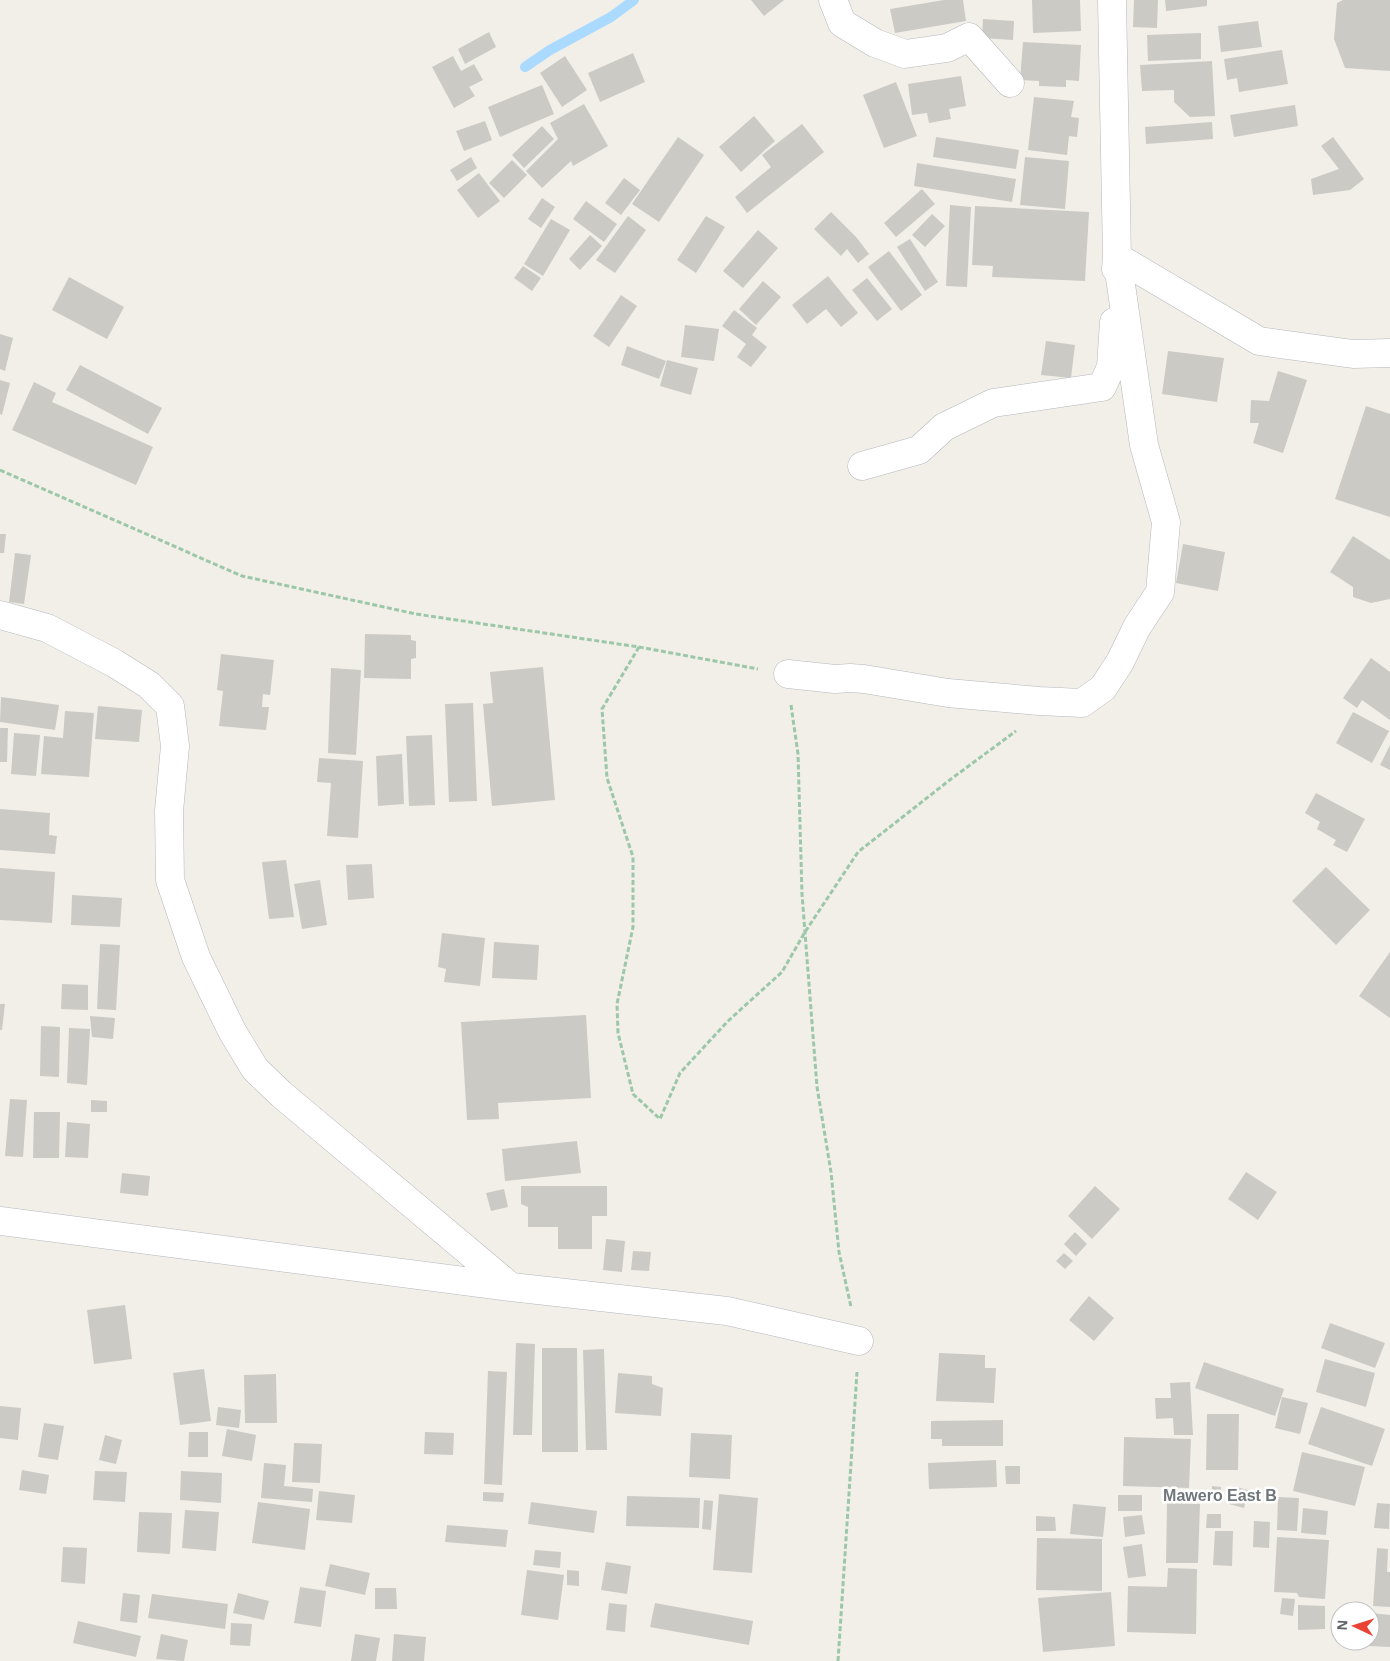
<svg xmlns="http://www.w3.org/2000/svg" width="1390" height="1661" font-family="Arial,sans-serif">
  <rect width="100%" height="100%" fill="#f1efe8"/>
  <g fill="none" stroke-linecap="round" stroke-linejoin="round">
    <path stroke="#aadaff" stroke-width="10" d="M 525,67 L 550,50 L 611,17 L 634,0"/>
  </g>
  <path fill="#cccac5" d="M 751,0 L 784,0 L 764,16 Z
    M 944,0 L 963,0 L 966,21 L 895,33 L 890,9 Z
    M 1032,0 L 1080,0 L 1081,31 L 1033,33 Z
    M 1134,0 L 1158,0 L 1157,28 L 1133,27 Z
    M 1165,0 L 1207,0 L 1207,6 L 1166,11 Z
    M 1343,0 L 1390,0 L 1390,71 L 1345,68 L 1334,39 L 1337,3 Z
    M 983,19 L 1014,21 L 1013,40 L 982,38 Z
    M 1258,21 L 1262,47 L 1221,52 L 1218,26 Z
    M 489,32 L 496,47 L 465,64 L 458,49 Z
    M 1201,33 L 1201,59 L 1148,61 L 1147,35 Z
    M 1023,42 L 1081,45 L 1079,81 L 1066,80 L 1066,87 L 1039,86 L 1039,81 L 1020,80 Z
    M 1282,50 L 1288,84 L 1239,92 L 1237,78 L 1227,80 L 1224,59 Z
    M 633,53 L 645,82 L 600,102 L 588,73 Z
    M 453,56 L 461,71 L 474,64 L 483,80 L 469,87 L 475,96 L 454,108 L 432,67 Z
    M 565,56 L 587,90 L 562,107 L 540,73 Z
    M 1212,61 L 1215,116 L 1190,117 L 1174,102 L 1174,90 L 1142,91 L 1140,65 Z
    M 961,76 L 966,106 L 949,109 L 951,119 L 929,123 L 927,113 L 912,115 L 908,84 Z
    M 896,82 L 917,136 L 884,148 L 863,95 Z
    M 542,85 L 554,114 L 500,137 L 488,107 Z
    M 1034,97 L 1074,101 L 1071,117 L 1079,118 L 1077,137 L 1069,136 L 1067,155 L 1028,150 Z
    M 584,104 L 608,146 L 573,166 L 571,161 L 542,188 L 526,171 L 558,139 L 550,123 Z
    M 1295,105 L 1298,126 L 1234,137 L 1230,115 Z
    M 754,116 L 775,141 L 741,172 L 719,147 Z
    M 485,121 L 492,140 L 464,151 L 456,131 Z
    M 1212,122 L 1213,139 L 1146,144 L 1145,127 Z
    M 802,124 L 824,152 L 747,213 L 735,197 L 771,167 L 762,155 Z
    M 542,126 L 554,139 L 524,168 L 512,155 Z
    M 678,137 L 704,155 L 659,222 L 632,204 Z
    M 936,137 L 1019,150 L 1016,169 L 933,157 Z
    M 1333,137 L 1364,179 L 1350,190 L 1313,195 L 1311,179 L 1339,169 L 1321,146 Z
    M 471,157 L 477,168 L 457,181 L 450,170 Z
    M 1025,157 L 1069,161 L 1065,209 L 1020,205 Z
    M 512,160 L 527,175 L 504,198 L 489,183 Z
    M 917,163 L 1016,179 L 1012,202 L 914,186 Z
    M 479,173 L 500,201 L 478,218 L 457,190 Z
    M 624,178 L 640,190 L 621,215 L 605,203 Z
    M 922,189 L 935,204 L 896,237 L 884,223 Z
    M 542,198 L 555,207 L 541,228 L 528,219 Z
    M 586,201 L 617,224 L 604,242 L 573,219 Z
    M 950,205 L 971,207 L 967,287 L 946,286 Z
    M 975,206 L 1089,212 L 1085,281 L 992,277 L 993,266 L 972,265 Z
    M 831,212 L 857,238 L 869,254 L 858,263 L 847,249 L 841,256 L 814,229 Z
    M 932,214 L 945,226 L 925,247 L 912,235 Z
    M 628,216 L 646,230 L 615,273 L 596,260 Z
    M 706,216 L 725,227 L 696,273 L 677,260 Z
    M 551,219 L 570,230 L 543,276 L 524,264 Z
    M 758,230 L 778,248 L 743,288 L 723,271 Z
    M 590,235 L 602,246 L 580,270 L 569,259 Z
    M 910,239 L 938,282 L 925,291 L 897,247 Z
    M 889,251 L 922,295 L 901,311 L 868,267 Z
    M 523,266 L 541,278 L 532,291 L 514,278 Z
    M 828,276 L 858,313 L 841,327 L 826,309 L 807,324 L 792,305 Z
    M 69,277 L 124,307 L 107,339 L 52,310 Z
    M 867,278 L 892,309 L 877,321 L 852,290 Z
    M 763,281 L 781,297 L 756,325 L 739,309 Z
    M 621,295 L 637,306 L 609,347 L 593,336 Z
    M 734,310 L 757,328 L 752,335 L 767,347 L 751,367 L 737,357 L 746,344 L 722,326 Z
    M 685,325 L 719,329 L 714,361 L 681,357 Z
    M 0,334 L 13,338 L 5,371 L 0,369 Z
    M 1046,341 L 1075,345 L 1071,378 L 1041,375 Z
    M 627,346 L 666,361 L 659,379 L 621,365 Z
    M 1168,351 L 1224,358 L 1217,402 L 1162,394 Z
    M 667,360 L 698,368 L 691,395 L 660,386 Z
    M 80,365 L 162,408 L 148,434 L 66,390 Z
    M 1278,371 L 1307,380 L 1283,453 L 1253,443 L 1259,423 L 1250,423 L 1251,400 L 1269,401 Z
    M 0,380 L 10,383 L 2,415 L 0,414 Z
    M 34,382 L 56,393 L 52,402 L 153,447 L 136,485 L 12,430 Z
    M 1366,406 L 1390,414 L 1390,517 L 1335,499 Z
    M 0,534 L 6,534 L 4,553 L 0,553 Z
    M 1353,536 L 1390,560 L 1390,599 L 1371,603 L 1353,597 L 1353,587 L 1330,572 Z
    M 1183,544 L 1225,552 L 1218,591 L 1176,583 Z
    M 15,553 L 31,555 L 24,604 L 9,602 Z
    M 365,634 L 411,635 L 411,640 L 416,641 L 416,658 L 411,659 L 411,679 L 364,678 Z
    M 221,654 L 274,660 L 270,695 L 263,694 L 262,707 L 269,707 L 266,730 L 219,726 L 223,691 L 217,690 Z
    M 1371,658 L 1390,672 L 1390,720 L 1362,700 L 1357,708 L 1343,698 Z
    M 543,667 L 555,800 L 492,806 L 483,704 L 493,703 L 490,672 Z
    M 331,668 L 361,670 L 356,755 L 328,753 Z
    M 1,697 L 59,705 L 55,730 L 0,722 Z
    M 473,703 L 477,801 L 449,802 L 445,704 Z
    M 98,706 L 142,710 L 139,742 L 95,739 Z
    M 65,711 L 94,713 L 89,777 L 41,774 L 44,736 L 63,738 Z
    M 1353,712 L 1389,731 L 1372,763 L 1336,743 Z
    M 0,728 L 8,728 L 7,762 L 0,762 Z
    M 14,733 L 40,735 L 36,776 L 11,774 Z
    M 432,735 L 435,805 L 409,806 L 406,736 Z
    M 1390,745 L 1390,770 L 1380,765 Z
    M 402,754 L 404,804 L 378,806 L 376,756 Z
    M 319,758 L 363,761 L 358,838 L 327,836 L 331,783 L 317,782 Z
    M 1316,793 L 1365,819 L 1347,852 L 1333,845 L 1336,840 L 1317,829 L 1320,822 L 1305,813 Z
    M 0,809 L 50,813 L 49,835 L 57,836 L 55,854 L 0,850 Z
    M 286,860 L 294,917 L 269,919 L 262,862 Z
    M 372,864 L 374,898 L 348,900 L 346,865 Z
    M 1326,867 L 1370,910 L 1336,945 L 1292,901 Z
    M 0,868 L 55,872 L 52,923 L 0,920 Z
    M 320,880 L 327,925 L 302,929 L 294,884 Z
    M 72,895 L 122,898 L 120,927 L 71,925 Z
    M 442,933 L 485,938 L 480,986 L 444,982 L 446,969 L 438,967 Z
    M 494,942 L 539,945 L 537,980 L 492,978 Z
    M 100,944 L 120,945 L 116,1010 L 97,1009 Z
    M 1390,952 L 1390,1018 L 1359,996 Z
    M 62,984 L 88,985 L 88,1010 L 61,1009 Z
    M 0,1004 L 5,1004 L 2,1030 L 0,1030 Z
    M 586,1015 L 591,1098 L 498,1103 L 499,1119 L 467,1120 L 461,1022 Z
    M 90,1016 L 115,1018 L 113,1039 L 92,1037 Z
    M 41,1026 L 60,1027 L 59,1077 L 40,1076 Z
    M 69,1028 L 90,1029 L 87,1085 L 67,1083 Z
    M 10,1099 L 27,1100 L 23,1157 L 5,1156 Z
    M 91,1100 L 107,1101 L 107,1112 L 91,1112 Z
    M 34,1112 L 60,1112 L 59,1158 L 33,1158 Z
    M 67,1122 L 90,1124 L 88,1158 L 65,1157 Z
    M 577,1141 L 581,1173 L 505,1181 L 502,1149 Z
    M 1246,1172 L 1277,1192 L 1258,1220 L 1228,1199 Z
    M 122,1173 L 150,1176 L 148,1196 L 120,1193 Z
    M 521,1186 L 607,1186 L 607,1216 L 592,1216 L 592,1249 L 558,1249 L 558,1227 L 528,1227 L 528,1207 L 521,1204 Z
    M 1095,1186 L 1120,1209 L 1092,1239 L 1068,1216 Z
    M 504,1189 L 508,1207 L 491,1211 L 486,1193 Z
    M 1075,1232 L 1087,1244 L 1076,1256 L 1064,1244 Z
    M 606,1239 L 625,1241 L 622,1272 L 603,1270 Z
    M 633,1251 L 651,1252 L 649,1271 L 631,1270 Z
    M 1064,1253 L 1073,1261 L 1065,1269 L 1056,1261 Z
    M 1089,1296 L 1114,1318 L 1094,1341 L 1069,1320 Z
    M 125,1305 L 132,1359 L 94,1364 L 87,1310 Z
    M 1330,1323 L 1385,1343 L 1375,1368 L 1321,1348 Z
    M 516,1343 L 535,1344 L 532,1435 L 513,1435 Z
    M 542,1348 L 577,1348 L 578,1452 L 542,1452 Z
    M 604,1349 L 607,1450 L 586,1450 L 583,1350 Z
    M 939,1353 L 985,1355 L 985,1368 L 996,1368 L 994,1403 L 936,1401 Z
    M 1325,1359 L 1375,1373 L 1366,1407 L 1316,1392 Z
    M 1204,1362 L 1284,1389 L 1275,1416 L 1195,1388 Z
    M 204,1369 L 211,1421 L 180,1425 L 173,1373 Z
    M 488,1371 L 507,1372 L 502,1485 L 484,1484 Z
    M 618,1373 L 652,1376 L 652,1384 L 663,1388 L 661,1416 L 615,1413 Z
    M 276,1374 L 277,1423 L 245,1423 L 244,1375 Z
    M 1190,1382 L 1193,1435 L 1174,1435 L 1173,1418 L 1156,1419 L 1155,1398 L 1171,1398 L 1170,1383 Z
    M 1282,1397 L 1308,1403 L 1300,1434 L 1275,1428 Z
    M 0,1406 L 21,1408 L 18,1440 L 0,1438 Z
    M 218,1407 L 241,1410 L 239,1428 L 216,1425 Z
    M 1321,1407 L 1385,1429 L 1372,1466 L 1308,1444 Z
    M 1207,1414 L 1239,1414 L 1238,1470 L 1206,1470 Z
    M 1003,1420 L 1003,1446 L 942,1446 L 942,1439 L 931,1439 L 931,1421 Z
    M 44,1423 L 64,1426 L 58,1460 L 38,1457 Z
    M 227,1429 L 256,1435 L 252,1461 L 222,1456 Z
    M 189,1432 L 208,1432 L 208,1457 L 188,1457 Z
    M 425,1432 L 454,1433 L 453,1455 L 424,1454 Z
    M 691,1433 L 732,1435 L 730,1479 L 689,1477 Z
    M 105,1435 L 122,1440 L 116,1464 L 99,1460 Z
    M 1124,1437 L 1191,1439 L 1189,1488 L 1123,1486 Z
    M 294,1443 L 322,1444 L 320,1483 L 292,1482 Z
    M 1302,1452 L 1365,1467 L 1355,1506 L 1293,1491 Z
    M 996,1460 L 997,1487 L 929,1489 L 928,1463 Z
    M 264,1463 L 286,1465 L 284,1486 L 313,1489 L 312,1502 L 261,1498 Z
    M 1005,1466 L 1020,1466 L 1020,1484 L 1006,1484 Z
    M 22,1470 L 49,1475 L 46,1494 L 19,1490 Z
    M 95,1471 L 127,1472 L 125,1502 L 93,1500 Z
    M 181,1471 L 222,1473 L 221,1503 L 180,1500 Z
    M 1212,1486 L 1221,1487 L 1221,1501 L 1211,1500 Z
    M 1233,1486 L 1248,1490 L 1244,1508 L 1229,1504 Z
    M 319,1491 L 355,1495 L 352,1523 L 316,1520 Z
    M 483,1492 L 504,1493 L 503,1502 L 483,1501 Z
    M 719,1494 L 758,1498 L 752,1573 L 713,1570 Z
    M 1118,1495 L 1142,1495 L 1142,1511 L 1118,1511 Z
    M 627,1496 L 700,1498 L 699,1528 L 626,1526 Z
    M 1278,1497 L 1299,1498 L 1297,1531 L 1277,1530 Z
    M 704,1500 L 713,1501 L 711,1530 L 702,1529 Z
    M 258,1502 L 310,1509 L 305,1550 L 252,1543 Z
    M 531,1502 L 597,1511 L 594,1533 L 528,1524 Z
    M 1167,1503 L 1200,1504 L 1198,1563 L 1166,1563 Z
    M 1377,1503 L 1390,1504 L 1389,1529 L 1374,1528 Z
    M 1073,1504 L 1106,1507 L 1103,1537 L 1070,1534 Z
    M 1303,1508 L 1328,1511 L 1326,1535 L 1301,1533 Z
    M 185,1510 L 219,1512 L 216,1551 L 182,1548 Z
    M 139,1512 L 172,1513 L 170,1554 L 137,1552 Z
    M 1207,1514 L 1221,1514 L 1221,1528 L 1206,1528 Z
    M 1142,1515 L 1145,1534 L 1125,1537 L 1123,1517 Z
    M 1036,1516 L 1055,1517 L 1056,1531 L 1036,1531 Z
    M 1254,1521 L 1270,1522 L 1269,1548 L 1253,1547 Z
    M 447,1525 L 508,1530 L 506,1547 L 445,1542 Z
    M 1215,1531 L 1233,1531 L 1232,1566 L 1213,1565 Z
    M 1277,1537 L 1329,1540 L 1325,1599 L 1299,1597 L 1297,1593 L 1274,1592 Z
    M 1037,1538 L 1102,1539 L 1102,1591 L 1036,1590 Z
    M 1142,1544 L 1146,1576 L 1128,1578 L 1123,1547 Z
    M 63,1547 L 87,1548 L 85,1584 L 61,1582 Z
    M 1377,1548 L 1388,1549 L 1387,1572 L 1390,1572 L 1390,1607 L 1373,1606 Z
    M 535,1550 L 561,1552 L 560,1568 L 533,1565 Z
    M 606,1562 L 631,1566 L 627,1594 L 601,1590 Z
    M 330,1564 L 370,1573 L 365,1595 L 325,1586 Z
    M 1168,1568 L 1197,1569 L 1196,1634 L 1127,1632 L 1128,1586 L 1167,1587 Z
    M 527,1570 L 564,1575 L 558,1620 L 521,1615 Z
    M 567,1570 L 579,1571 L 579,1586 L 567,1585 Z
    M 300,1587 L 326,1591 L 321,1627 L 294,1623 Z
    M 375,1588 L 396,1588 L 397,1609 L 375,1609 Z
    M 1111,1592 L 1115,1646 L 1043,1652 L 1038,1598 Z
    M 123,1593 L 140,1595 L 137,1623 L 120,1621 Z
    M 238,1593 L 269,1601 L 264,1620 L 233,1613 Z
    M 152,1594 L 228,1604 L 225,1629 L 148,1618 Z
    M 1282,1598 L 1295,1599 L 1293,1616 L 1280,1614 Z
    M 609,1603 L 627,1605 L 625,1632 L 606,1630 Z
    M 655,1603 L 753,1621 L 749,1645 L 650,1627 Z
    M 1298,1605 L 1325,1606 L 1325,1629 L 1298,1630 Z
    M 1371,1613 L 1390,1615 L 1390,1647 L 1368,1646 L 1370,1641 Z
    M 78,1621 L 141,1636 L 136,1657 L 73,1643 Z
    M 231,1623 L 252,1624 L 250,1646 L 230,1645 Z
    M 161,1634 L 188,1640 L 184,1661 L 156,1659 Z
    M 355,1634 L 380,1638 L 376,1661 L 351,1661 Z
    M 394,1634 L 426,1637 L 424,1661 L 392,1661 Z"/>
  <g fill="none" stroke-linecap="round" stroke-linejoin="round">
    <defs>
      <path id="minor" d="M 833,0 L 842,23 L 875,43 L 905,54 L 947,48 L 969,37 L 1010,83
        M 1116,269 L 1117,257 L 1259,341 L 1353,354 L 1390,353
        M 862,466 L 919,450 L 944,427 L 993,403 L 1102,387 L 1111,367 L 1114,322
        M 0,615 L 47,628 L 114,663 L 149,685 L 170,706 L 175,746 L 169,811 L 170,880 L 196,957 L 232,1031 L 255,1069 L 281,1094 L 511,1287
        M 788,674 L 835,679 L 850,678 L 864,679 L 948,693 L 1039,701 L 1082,703 L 1103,688 L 1120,662 L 1137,627 L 1160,592 L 1166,522 L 1144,445 L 1117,257 L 1112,0
        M 0,1221 L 511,1287 L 727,1311 L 859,1341"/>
    </defs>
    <use href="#minor" stroke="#b5b8bc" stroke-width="29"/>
    <path stroke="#9cc7a9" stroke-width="3" stroke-dasharray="5 2.5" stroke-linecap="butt" d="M 0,470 L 242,576 L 416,614 L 639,647 L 758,669
      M 639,647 L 602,709 L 607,778 L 633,857 L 633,927 L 617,1004 L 618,1033 L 633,1094 L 660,1119 L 680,1073 L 728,1021 L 782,972 L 805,932 L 858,852 L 951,779 L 1016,731
      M 791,705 L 798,754 L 802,894 L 817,1087 L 831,1172 L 839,1252 L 851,1307
      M 838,1661 L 857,1372"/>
    <use href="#minor" stroke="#fff" stroke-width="28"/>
  </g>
  <g text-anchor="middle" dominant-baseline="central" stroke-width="5" stroke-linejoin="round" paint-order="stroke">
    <g font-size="16" font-weight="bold" fill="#70757a" stroke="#fff">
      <text x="1220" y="1495">Mawero East B</text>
    </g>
  </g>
  <g transform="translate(1355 1626) rotate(274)"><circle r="24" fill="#ffffff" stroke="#bfc1c3"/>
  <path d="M0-4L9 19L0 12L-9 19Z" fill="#ea4335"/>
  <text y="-8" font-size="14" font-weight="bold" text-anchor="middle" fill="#5f6368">N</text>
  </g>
</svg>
